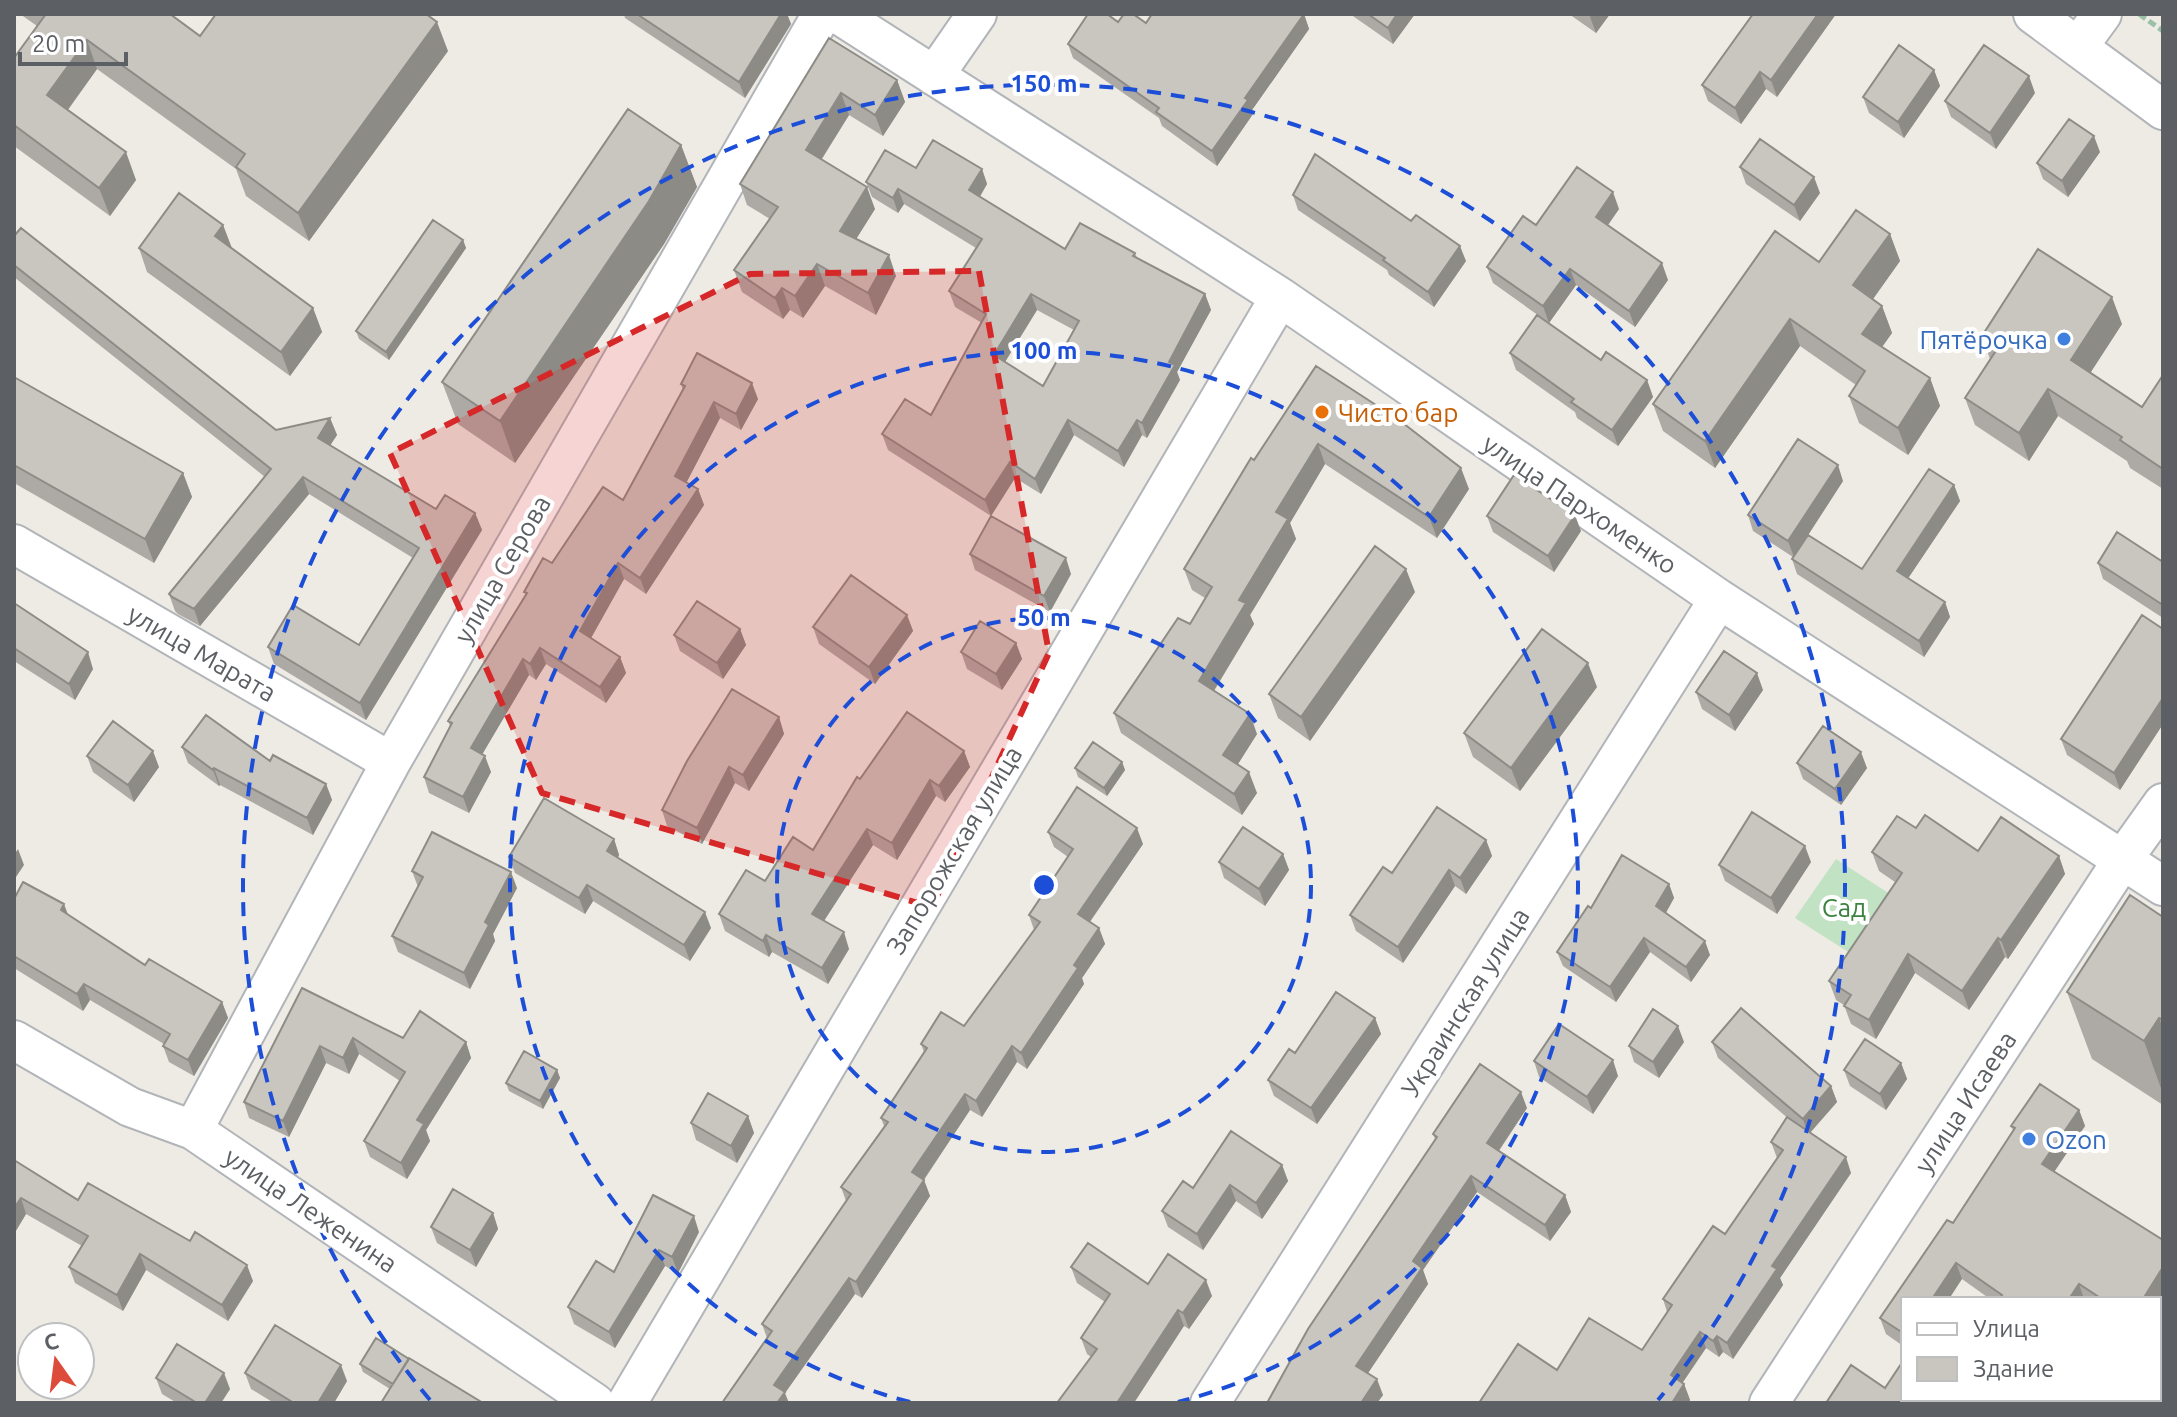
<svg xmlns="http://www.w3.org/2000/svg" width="2177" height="1417" font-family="Ubuntu,sans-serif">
  <rect width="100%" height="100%" fill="#edebe4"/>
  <path fill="#c2e3c3" d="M 1836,859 L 1893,896 L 1856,957 L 1795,918 Z"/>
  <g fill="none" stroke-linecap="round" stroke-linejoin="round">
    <defs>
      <path id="minor" d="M 838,14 L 1280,297 L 1719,599 L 2163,886
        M 2033,14 L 2163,110
        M 2078,47 L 2102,14
        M 934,76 L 977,14
        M 14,544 L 391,762
        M 14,1040 L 130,1107 L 193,1130 L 595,1403
        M 193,1130 L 391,762 L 822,14
        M 627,1403 L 1280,297
        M 1210,1403 L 1719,599
        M 1769,1403 L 2123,859 L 2163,803"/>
    </defs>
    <use href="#minor" stroke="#b1b4b8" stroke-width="42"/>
    <path stroke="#9ac1a6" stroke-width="5" stroke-dasharray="8 4" stroke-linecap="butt" d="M 2139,14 L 2163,31"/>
    <use href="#minor" stroke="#fff" stroke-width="38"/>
  </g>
  <path fill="#adaaa5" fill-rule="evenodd" d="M 20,14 L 170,14 L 200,36 L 448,51 L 309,241 L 246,196 L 236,169 L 97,69 L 68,110 L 136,180 L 110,216 L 14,146 L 14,58 L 37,26 Z
    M 624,14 L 787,14 L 791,24 L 745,98 L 625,18 Z
    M 1304,14 L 1309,29 L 1252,110 L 1253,114 L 1217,166 L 1162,126 L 1159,118 L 1073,58 L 1068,44 L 1118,22 L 1146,23 Z
    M 1350,14 L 1415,14 L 1393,44 Z
    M 1569,14 L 1610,14 L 1596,33 Z
    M 1753,14 L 1836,14 L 1777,97 L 1766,89 L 1741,124 L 1708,101 L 1702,85 Z
    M 829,38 L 897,80 L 905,102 L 883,136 L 849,115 L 822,159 L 875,209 L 856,239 L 896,276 L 876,315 L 825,286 L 803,318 L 790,310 L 783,319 L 742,292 L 734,270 L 770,219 L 747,205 L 740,184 Z
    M 1934,70 L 1940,86 L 1904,138 L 1869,113 L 1863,97 Z
    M 2035,93 L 1996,149 L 1951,117 L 1945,101 Z
    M 681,145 L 697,187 L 664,244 L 515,463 L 458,424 L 442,382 Z
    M 2100,152 L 2068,197 L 2043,179 L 2037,163 Z
    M 1740,167 L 1820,193 L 1800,221 L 1746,184 Z
    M 916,168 L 982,169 L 987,184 L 980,197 L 1065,249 L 1135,253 L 1137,258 L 1205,294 L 1211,310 L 1177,372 L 1180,380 L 1147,438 L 1142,435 L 1124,467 L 1074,435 L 1041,494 L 1015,478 L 991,516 L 888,450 L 882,434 L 931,415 L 982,323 L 955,307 L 949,291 L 976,248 L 904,204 L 898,213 L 872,197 L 866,182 ZM 1037,310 L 1074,330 L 1043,386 L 1005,362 Z
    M 1293,195 L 1466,261 L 1434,307 L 1389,275 L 1387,270 L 1298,210 Z
    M 1619,209 L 1607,225 L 1668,280 L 1635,327 L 1576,285 L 1549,323 L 1493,283 L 1487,267 L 1536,225 Z
    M 223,225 L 232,248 L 313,308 L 322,332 L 290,376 L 147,272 L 139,248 Z
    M 1890,234 L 1900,261 L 1873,299 L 1882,306 L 1892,333 L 1882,347 L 1930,378 L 1940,406 L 1908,455 L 1859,423 L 1849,396 L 1856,385 L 1800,346 L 1715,468 L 1663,431 L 1653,404 L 1819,262 Z
    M 14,236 L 276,430 L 330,418 L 337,435 L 330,445 L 436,509 L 475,513 L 482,530 L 366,720 L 274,664 L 268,647 L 359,645 L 413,558 L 309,494 L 200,626 L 178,614 L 175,611 L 169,594 L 265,477 L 14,277 Z
    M 463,240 L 466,248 L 389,360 L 359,339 L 356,331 Z
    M 2122,324 L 2091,372 L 2142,407 L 2163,375 L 2163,489 L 2130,468 L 2127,461 L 2058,416 L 2029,461 L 1975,425 L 1965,398 L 1990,359 L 1982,336 Z
    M 1510,353 L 1647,380 L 1653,397 L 1618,446 L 1577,418 L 1575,412 L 1516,370 Z
    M 1316,366 L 1469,489 L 1437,538 L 1325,464 L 1290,523 L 1296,539 L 1250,615 L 1254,624 L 1214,691 L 1257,734 L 1238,764 L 1257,793 L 1242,815 L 1121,733 L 1114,713 L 1190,624 L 1205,598 L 1192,590 L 1184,569 Z
    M 14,377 L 183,473 L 192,497 L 154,563 L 14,483 Z
    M 681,384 L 758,399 L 741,430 L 720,418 L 686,483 L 698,489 L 704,505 L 646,594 L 624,579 L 591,638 L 620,657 L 626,673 L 606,703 L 546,664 L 536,680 L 529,675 L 482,754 L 491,772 L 469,813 L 429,793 L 424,777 L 450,726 L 448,721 L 526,595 L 524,592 L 552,563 L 623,500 L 683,390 Z
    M 1843,481 L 1808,535 L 1862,569 L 1954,485 L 1960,501 L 1908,578 L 1945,602 L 1950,617 L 1924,657 L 1797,574 L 1792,559 L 1793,557 L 1753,531 L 1748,515 Z
    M 1487,516 L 1581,531 L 1554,572 L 1493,532 Z
    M 970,554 L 1071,574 L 1050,612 L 975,570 Z
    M 2163,562 L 2163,618 L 2103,579 L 2098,563 Z
    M 1415,592 L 1310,741 L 1278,718 L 1269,694 Z
    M 14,603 L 93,669 L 75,700 L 14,661 Z
    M 907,615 L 913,631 L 875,684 L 819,644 L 813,627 Z
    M 740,629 L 746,645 L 723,679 L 680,651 L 674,635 Z
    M 2163,629 L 2163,724 L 2120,790 L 2067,755 L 2061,739 Z
    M 1016,643 L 1022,659 L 1002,690 L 967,669 L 961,652 Z
    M 1597,687 L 1520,791 L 1473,757 L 1464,733 Z
    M 1763,690 L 1735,731 L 1702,709 L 1696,692 Z
    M 779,717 L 784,734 L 749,791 L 735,783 L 702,844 L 667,826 L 662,810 Z
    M 182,747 L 270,761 L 326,784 L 332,800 L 313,835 L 220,785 L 219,786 L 188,763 Z
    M 964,751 L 970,767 L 945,802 L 936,796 L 897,860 L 873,845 L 824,921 L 849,949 L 828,984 L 772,952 L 769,957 L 725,931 L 719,914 L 813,850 L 860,779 Z
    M 87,756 L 159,767 L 134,802 L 93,772 Z
    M 1122,762 L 1125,770 L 1107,796 L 1078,777 L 1075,768 Z
    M 1797,763 L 1867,768 L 1841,805 L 1803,779 Z
    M 1916,828 L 1978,851 L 2059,856 L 2065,874 L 2008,959 L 2005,957 L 1969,1010 L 1915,973 L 1876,1039 L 1851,1024 L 1844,1005 L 1836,1000 L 1829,981 L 1895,882 L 1879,871 L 1872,852 Z
    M 1048,832 L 1143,844 L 1090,922 L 1099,928 L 1105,944 L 1082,978 L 1084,984 L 1027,1069 L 1017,1062 L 982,1117 L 970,1110 L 924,1180 L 930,1196 L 862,1298 L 855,1294 L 785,1393 L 722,1403 L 767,1338 L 762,1324 L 846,1201 L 841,1187 L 884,1126 L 881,1118 L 924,1052 L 921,1044 L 964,1026 L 1034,930 L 1029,915 L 1068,857 L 1054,847 Z
    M 614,839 L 619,855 L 618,858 L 711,928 L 690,961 L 593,901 L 585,914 L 515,873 L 509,857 Z
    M 1486,840 L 1492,856 L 1466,894 L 1455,886 L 1403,963 L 1356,931 L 1350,915 L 1392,873 Z
    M 1283,854 L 1289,870 L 1265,906 L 1224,878 L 1219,862 Z
    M 1811,862 L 1777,914 L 1725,881 L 1719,865 Z
    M 412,871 L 517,888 L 493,934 L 495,941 L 470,989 L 398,952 L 392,936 L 418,887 Z
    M 1669,884 L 1674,898 L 1666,913 L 1710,955 L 1691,982 L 1650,952 L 1616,1002 L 1563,966 L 1557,952 L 1591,908 Z
    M 14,899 L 68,915 L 145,965 L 222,1002 L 228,1018 L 194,1076 L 169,1062 L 163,1046 L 164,1044 L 90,1000 L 83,1011 L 14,968 Z
    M 2163,917 L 2163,1105 L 2092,1059 L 2067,992 Z
    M 302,988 L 403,1038 L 466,1042 L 471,1058 L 426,1130 L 430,1141 L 407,1179 L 370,1157 L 364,1141 L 400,1081 L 359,1054 L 349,1074 L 326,1063 L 289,1137 L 249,1118 L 244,1102 Z
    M 1375,1018 L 1381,1034 L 1317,1124 L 1274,1096 L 1268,1080 L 1295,1053 Z
    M 1684,1042 L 1659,1078 L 1634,1062 L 1629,1046 Z
    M 1712,1042 L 1831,1086 L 1837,1102 L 1810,1133 L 1851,1173 L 1780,1278 L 1783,1285 L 1733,1359 L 1723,1352 L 1719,1357 L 1706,1348 L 1682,1383 L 1684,1384 L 1690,1400 L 1689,1403 L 1479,1403 L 1557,1370 L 1642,1350 L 1667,1312 L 1663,1299 L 1725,1234 L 1777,1158 L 1771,1142 L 1790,1120 L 1718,1058 Z
    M 1534,1061 L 1618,1076 L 1593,1114 L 1539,1077 Z
    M 1901,1063 L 1907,1079 L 1886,1110 L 1850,1086 L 1844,1070 Z
    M 557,1070 L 560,1078 L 543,1109 L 509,1091 L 506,1083 Z
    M 1527,1108 L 1499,1151 L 1565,1195 L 1571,1212 L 1550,1241 L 1477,1192 L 1423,1270 L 1428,1284 L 1368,1373 L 1383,1395 L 1377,1403 L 1267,1403 L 1435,1139 L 1433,1134 Z
    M 2079,1110 L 2085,1126 L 2054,1172 L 2163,1240 L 2163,1293 L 2159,1299 L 1990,1299 L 1962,1279 L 1903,1299 L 1903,1346 L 1886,1334 L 1880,1318 L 1953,1223 L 2013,1130 L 2011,1126 Z
    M 748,1116 L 754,1133 L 737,1163 L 696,1140 L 691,1123 Z
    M 14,1160 L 78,1200 L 253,1281 L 228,1321 L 146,1270 L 123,1311 L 75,1283 L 69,1267 L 82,1246 L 26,1214 L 14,1234 Z
    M 1282,1165 L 1288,1181 L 1262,1219 L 1236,1201 L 1203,1250 L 1168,1227 L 1162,1211 L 1193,1188 Z
    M 493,1213 L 498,1229 L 476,1267 L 437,1243 L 431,1227 Z
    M 699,1232 L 678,1273 L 665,1266 L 615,1348 L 574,1324 L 568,1307 L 614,1272 Z
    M 1071,1267 L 1148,1284 L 1212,1296 L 1189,1329 L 1184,1326 L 1091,1357 L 1087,1354 L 1081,1338 L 1105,1302 L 1077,1283 Z
    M 409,1359 L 390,1389 L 363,1372 L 360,1364 Z
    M 245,1373 L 347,1381 L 334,1403 L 274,1403 L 251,1389 Z
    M 156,1378 L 230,1389 L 221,1403 L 177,1403 L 162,1394 Z"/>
  <path fill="#8d8b86" d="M 781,14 L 787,14 L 791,24 L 745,98 L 739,82 Z
    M 1304,14 L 1309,29 L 1252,110 L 1253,114 L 1217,166 L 1212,151 L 1245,98 Z
    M 1397,14 L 1415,14 L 1393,44 L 1388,28 Z
    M 1592,14 L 1610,14 L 1596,33 L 1590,17 Z
    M 1818,14 L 1836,14 L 1777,97 L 1771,80 Z
    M 437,22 L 448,51 L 309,241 L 298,213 Z
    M 87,40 L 97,69 L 58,123 L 47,95 Z
    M 1934,70 L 1940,86 L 1904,138 L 1898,122 Z
    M 1760,72 L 1766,89 L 1741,124 L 1735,108 Z
    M 2029,76 L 2035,93 L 1996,149 L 1990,133 Z
    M 897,80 L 905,102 L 883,136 L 875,115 Z
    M 841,93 L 849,115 L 814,171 L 806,150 Z
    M 2094,136 L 2100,152 L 2068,197 L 2062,181 Z
    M 681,145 L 697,187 L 664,244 L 515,463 L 500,421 Z
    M 126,152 L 136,180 L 110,216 L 99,188 Z
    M 982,169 L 987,184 L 974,206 L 969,190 Z
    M 1814,177 L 1820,193 L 1800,221 L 1794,205 Z
    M 867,187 L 875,209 L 848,252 L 840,231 Z
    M 898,189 L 904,204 L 898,213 L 893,198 Z
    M 1613,192 L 1619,209 L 1602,234 L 1596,217 Z
    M 223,225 L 232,249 L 215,236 Z
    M 1890,234 L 1900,261 L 1863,313 L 1853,285 Z
    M 463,240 L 466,248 L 389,360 L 386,352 Z
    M 1460,246 L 1466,261 L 1434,307 L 1428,292 Z
    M 889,255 L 896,276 L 876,315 L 868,293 Z
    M 1662,263 L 1668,280 L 1635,327 L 1629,311 Z
    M 817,264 L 825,286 L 803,318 L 795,296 Z
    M 1570,269 L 1576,285 L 1549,323 L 1543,306 Z
    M 782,288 L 790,310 L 783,319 L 775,298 Z
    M 1031,294 L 1037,310 L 1000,370 L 994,355 Z
    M 1205,294 L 1211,310 L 1177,372 L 1180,380 L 1147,438 L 1142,423 L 1169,362 Z
    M 2112,297 L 2122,324 L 2081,387 L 2071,360 Z
    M 1882,306 L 1892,333 L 1872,361 L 1862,334 Z
    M 313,308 L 322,332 L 290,376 L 281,352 Z
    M 1790,319 L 1800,346 L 1715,468 L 1705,441 Z
    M 1930,378 L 1940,406 L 1908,455 L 1898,428 Z
    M 1647,380 L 1653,397 L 1618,446 L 1612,430 Z
    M 752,383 L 758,399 L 741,430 L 736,414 Z
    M 2048,389 L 2058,416 L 2029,461 L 2019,433 Z
    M 714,402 L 720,418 L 681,493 L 675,476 Z
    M 330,418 L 337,435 L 324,455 L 318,438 Z
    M 1068,420 L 1074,435 L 1041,494 L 1035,479 Z
    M 1137,420 L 1142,435 L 1124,467 L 1118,451 Z
    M 1318,444 L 1325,464 L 1290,523 L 1296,539 L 1250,615 L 1254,624 L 1207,702 L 1199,681 L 1239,600 L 1276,512 Z
    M 1010,462 L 1015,478 L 991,516 L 985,500 Z
    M 1838,465 L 1843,481 L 1794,557 L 1788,541 Z
    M 1461,468 L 1469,489 L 1437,538 L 1429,517 Z
    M 183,473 L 192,497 L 154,563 L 145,539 Z
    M 303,477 L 309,494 L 200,626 L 194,609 Z
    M 1954,485 L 1960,501 L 1903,586 L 1897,571 Z
    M 698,489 L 704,505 L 646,594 L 640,578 Z
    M 475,513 L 482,530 L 366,720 L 360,703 Z
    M 1575,515 L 1581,531 L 1554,572 L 1548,556 Z
    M 1066,558 L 1071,574 L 1050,612 L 1044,596 Z
    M 618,563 L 624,579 L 586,647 L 580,631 Z
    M 1406,569 L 1415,592 L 1310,741 L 1301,717 Z
    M 1945,602 L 1950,617 L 1924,657 L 1919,641 Z
    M 907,615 L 913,631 L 875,684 L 869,667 Z
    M 740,629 L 746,645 L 723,679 L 717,663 Z
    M 1016,643 L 1022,659 L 1002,690 L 996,674 Z
    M 540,648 L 546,664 L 536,680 L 530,664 Z
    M 88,652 L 93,669 L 75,700 L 69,684 Z
    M 620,657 L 626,673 L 606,703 L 600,687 Z
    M 523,659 L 529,675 L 476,765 L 471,748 Z
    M 1588,663 L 1597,687 L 1520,791 L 1511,768 Z
    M 1757,673 L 1763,690 L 1735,731 L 1729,715 Z
    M 2163,698 L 2163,724 L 2120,790 L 2114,773 Z
    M 1250,714 L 1257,734 L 1231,775 L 1223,755 Z
    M 779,717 L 784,734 L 749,791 L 743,775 Z
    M 153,751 L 159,767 L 134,802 L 128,785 Z
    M 964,751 L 970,767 L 945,802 L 939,786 Z
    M 1861,752 L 1867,768 L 1841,805 L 1835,789 Z
    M 485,756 L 491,772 L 469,813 L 463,797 Z
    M 1122,762 L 1125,770 L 1107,796 L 1104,788 Z
    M 729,767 L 735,783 L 702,844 L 697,828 Z
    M 214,768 L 220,785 L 219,786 L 213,770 Z
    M 1249,772 L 1257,793 L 1242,815 L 1234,794 Z
    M 930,780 L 936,796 L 897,860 L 892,843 Z
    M 326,784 L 332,800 L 313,835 L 307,818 Z
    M 1137,828 L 1143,844 L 1084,930 L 1078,914 Z
    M 867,829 L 873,845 L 818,930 L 812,914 Z
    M 614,839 L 619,855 L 613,867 L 607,851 Z
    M 1486,840 L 1492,856 L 1466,894 L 1460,878 Z
    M 1805,846 L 1811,862 L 1777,914 L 1771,898 Z
    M 18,849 L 24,865 L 14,880 L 14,855 Z
    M 1283,854 L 1289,870 L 1265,906 L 1259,889 Z
    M 2059,856 L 2065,874 L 2008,959 L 2001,940 Z
    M 1449,870 L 1455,886 L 1403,963 L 1398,947 Z
    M 511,872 L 517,888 L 493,934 L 495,941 L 470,989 L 464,973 L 485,922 Z
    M 1669,884 L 1674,898 L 1661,921 L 1656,906 Z
    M 587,885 L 593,901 L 585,914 L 579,898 Z
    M 64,904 L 70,920 L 61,910 Z
    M 705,912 L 711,928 L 690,961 L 684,945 Z
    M 1099,928 L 1105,944 L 1082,978 L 1084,984 L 1027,1069 L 1021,1053 L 1074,965 Z
    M 844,932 L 849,949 L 828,984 L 822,968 Z
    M 766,935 L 772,952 L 769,957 L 763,941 Z
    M 1644,938 L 1650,952 L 1616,1002 L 1610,987 Z
    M 1998,938 L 2005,957 L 1969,1010 L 1962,991 Z
    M 1705,941 L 1710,955 L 1691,982 L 1686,967 Z
    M 1908,954 L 1915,973 L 1876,1039 L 1869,1020 Z
    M 84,984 L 90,1000 L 83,1011 L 77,994 Z
    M 222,1002 L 228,1018 L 194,1076 L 188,1060 Z
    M 1375,1018 L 1381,1034 L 1317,1124 L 1311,1108 Z
    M 2159,1018 L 2163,1028 L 2163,1094 L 2144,1041 Z
    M 1678,1026 L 1684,1042 L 1659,1078 L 1653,1062 Z
    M 353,1038 L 359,1054 L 349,1074 L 343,1058 Z
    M 466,1042 L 471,1058 L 426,1130 L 430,1141 L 407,1179 L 401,1163 L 417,1120 Z
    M 320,1046 L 326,1063 L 289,1137 L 283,1121 Z
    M 1012,1046 L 1017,1062 L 982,1117 L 976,1101 Z
    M 1613,1060 L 1618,1076 L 1593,1114 L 1587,1097 Z
    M 1901,1063 L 1907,1079 L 1886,1110 L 1880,1094 Z
    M 557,1070 L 560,1078 L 543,1109 L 540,1101 Z
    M 1831,1086 L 1837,1102 L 1808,1135 L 1803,1119 Z
    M 1521,1092 L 1527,1108 L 1493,1159 L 1487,1143 Z
    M 965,1094 L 970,1110 L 918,1188 L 912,1172 Z
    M 2079,1110 L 2085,1126 L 2048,1181 L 2042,1164 Z
    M 748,1116 L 754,1133 L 737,1163 L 731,1146 Z
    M 1846,1157 L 1851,1173 L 1780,1278 L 1783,1285 L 1733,1359 L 1727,1343 L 1772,1266 Z
    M 1282,1165 L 1288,1181 L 1262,1219 L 1256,1203 Z
    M 1471,1176 L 1477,1192 L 1423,1270 L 1428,1284 L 1362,1382 L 1356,1366 L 1413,1261 Z
    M 924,1180 L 930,1196 L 862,1298 L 856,1282 Z
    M 1230,1185 L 1236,1201 L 1203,1250 L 1197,1234 Z
    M 1565,1195 L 1571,1212 L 1550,1241 L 1545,1225 Z
    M 21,1198 L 26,1214 L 14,1234 L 14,1208 Z
    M 493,1213 L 498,1229 L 476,1267 L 470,1250 Z
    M 694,1216 L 699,1232 L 678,1273 L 672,1257 Z
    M 659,1250 L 665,1266 L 615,1348 L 609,1332 Z
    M 140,1254 L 146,1270 L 123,1311 L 117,1295 Z
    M 1956,1263 L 1962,1279 L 1949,1299 L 1932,1299 Z
    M 247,1265 L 253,1281 L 228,1321 L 222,1305 Z
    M 2163,1267 L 2163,1293 L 2159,1299 L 2143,1299 Z
    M 849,1278 L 855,1294 L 785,1393 L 789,1403 L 777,1403 L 774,1385 Z
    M 1206,1280 L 1212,1296 L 1189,1329 L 1183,1313 Z
    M 2079,1284 L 2084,1299 L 2069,1299 Z
    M 1178,1310 L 1184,1326 L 1134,1403 L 1117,1403 Z
    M 1700,1332 L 1706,1348 L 1677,1391 L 1671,1375 Z
    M 1717,1336 L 1723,1352 L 1719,1357 L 1713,1341 Z
    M 341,1365 L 347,1381 L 334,1403 L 318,1403 Z
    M 224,1373 L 230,1389 L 221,1403 L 205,1403 Z
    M 1377,1379 L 1383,1395 L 1377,1403 L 1361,1403 Z
    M 1684,1384 L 1690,1400 L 1689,1403 L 1672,1403 Z
    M 1953,1399 L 1969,1399 L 1971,1403 L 1950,1403 Z"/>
  <path fill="#c9c6c0" stroke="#8d8b86" stroke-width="2" fill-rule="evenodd" d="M 46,14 L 170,14 L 200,36 L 216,14 L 426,14 L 437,22 L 298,213 L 236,167 L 245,154 L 87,40 L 47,95 L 126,152 L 99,188 L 14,125 L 14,58 Z
    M 637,14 L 781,14 L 739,82 Z
    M 1088,14 L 1107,14 L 1118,22 L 1124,14 L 1133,14 L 1146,23 L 1152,14 L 1304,14 L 1245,98 L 1248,100 L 1212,151 L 1156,112 L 1159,108 L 1068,44 Z
    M 1368,14 L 1397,14 L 1388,28 Z
    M 1753,14 L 1818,14 L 1771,80 L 1760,72 L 1735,108 L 1702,85 Z
    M 829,38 L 897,80 L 875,115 L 841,93 L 806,150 L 867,187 L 840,231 L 889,255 L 868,293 L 817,264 L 795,296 L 782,288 L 775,298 L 734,270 L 778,207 L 740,184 Z
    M 1899,45 L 1934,70 L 1898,122 L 1863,97 Z
    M 1984,45 L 2029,76 L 1990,133 L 1945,101 Z
    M 628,109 L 681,145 L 649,201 L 500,421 L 442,382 Z
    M 2069,119 L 2094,136 L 2062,181 L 2037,163 Z
    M 1760,139 L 1814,177 L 1794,205 L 1740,167 Z
    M 933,140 L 982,169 L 969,190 L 1065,249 L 1080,223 L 1135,253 L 1133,256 L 1205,294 L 1169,362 L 1175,365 L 1142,423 L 1137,420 L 1118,451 L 1068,420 L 1035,479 L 1010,462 L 985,500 L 882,434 L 905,399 L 931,415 L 986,314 L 949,291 L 982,239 L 898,189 L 893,198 L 866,182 L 885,150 L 916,168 ZM 1031,294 L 1079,321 L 1043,386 L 994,355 Z
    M 1315,154 L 1411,221 L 1416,215 L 1460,246 L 1428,292 L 1383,260 L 1385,258 L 1293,195 Z
    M 1577,167 L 1613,192 L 1596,217 L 1662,263 L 1629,311 L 1570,269 L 1543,306 L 1487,267 L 1523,216 L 1536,225 Z
    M 179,193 L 223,225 L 215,236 L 313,308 L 281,352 L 139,248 Z
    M 1856,210 L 1890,234 L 1853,285 L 1882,306 L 1862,334 L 1930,378 L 1898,428 L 1849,396 L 1865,371 L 1790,319 L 1705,441 L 1653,404 L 1775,231 L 1819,262 Z
    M 433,220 L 463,240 L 386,352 L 356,331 Z
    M 21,228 L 276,430 L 330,418 L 318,438 L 436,509 L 445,495 L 475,513 L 360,703 L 268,647 L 293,605 L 359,645 L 419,548 L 303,477 L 194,609 L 172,597 L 169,594 L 271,469 L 14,265 L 14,236 Z
    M 2038,249 L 2112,297 L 2071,360 L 2142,407 L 2163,375 L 2163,469 L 2120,440 L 2122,437 L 2048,389 L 2019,433 L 1965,398 L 1999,346 L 1982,336 Z
    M 1537,315 L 1601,360 L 1606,352 L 1647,380 L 1612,430 L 1571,402 L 1574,399 L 1510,353 Z
    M 697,353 L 752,383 L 736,414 L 714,402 L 675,476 L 698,489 L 640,578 L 618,563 L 580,631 L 620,657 L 600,687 L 540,648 L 530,664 L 523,659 L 471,748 L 485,756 L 463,797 L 424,777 L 452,723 L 448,721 L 527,593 L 524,592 L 543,558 L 552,563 L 603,487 L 623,500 L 685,386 L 681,384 Z
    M 1316,366 L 1399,420 L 1461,468 L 1429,517 L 1318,444 L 1276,512 L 1288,519 L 1239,600 L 1246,603 L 1199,681 L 1250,714 L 1223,755 L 1249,772 L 1234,794 L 1114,713 L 1178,618 L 1190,624 L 1212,587 L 1184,569 L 1251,458 L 1254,460 Z
    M 14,377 L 183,473 L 145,539 L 14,465 Z
    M 1798,439 L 1838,465 L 1788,541 L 1748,515 Z
    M 1929,469 L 1954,485 L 1897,571 L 1945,602 L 1919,641 L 1792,559 L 1808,535 L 1862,569 Z
    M 1514,475 L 1575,515 L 1548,556 L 1487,516 Z
    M 991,516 L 1066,558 L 1044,596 L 970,554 Z
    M 2117,532 L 2163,562 L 2163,605 L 2098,563 Z
    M 1375,546 L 1406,569 L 1301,717 L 1269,694 Z
    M 851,575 L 907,615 L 869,667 L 813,627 Z
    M 697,601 L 740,629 L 717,663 L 674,635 Z
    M 14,603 L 88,652 L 69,684 L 14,648 Z
    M 2142,615 L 2163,629 L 2163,698 L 2114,773 L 2061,739 Z
    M 980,621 L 1016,643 L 996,674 L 961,652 Z
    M 1542,629 L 1588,663 L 1511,768 L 1464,733 Z
    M 1724,651 L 1757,673 L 1729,715 L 1696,692 Z
    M 732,689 L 779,717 L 743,775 L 729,767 L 697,828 L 662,810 L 687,761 Z
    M 907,712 L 964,751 L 939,786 L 930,780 L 892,843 L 867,829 L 812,914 L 844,932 L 822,968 L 766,935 L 763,941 L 719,914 L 746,870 L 765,881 L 793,837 L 813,850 L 857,777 L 860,779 Z
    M 206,715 L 270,761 L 273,755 L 326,784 L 307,818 L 214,768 L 213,770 L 182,747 Z
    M 113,721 L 153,751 L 128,785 L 87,756 Z
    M 1823,726 L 1861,752 L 1835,789 L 1797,763 Z
    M 1093,742 L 1122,762 L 1104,788 L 1075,768 Z
    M 1077,787 L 1137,828 L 1078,914 L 1099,928 L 1074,965 L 1078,968 L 1021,1053 L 1012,1046 L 976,1101 L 965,1094 L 912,1172 L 924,1180 L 856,1282 L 849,1278 L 774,1385 L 785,1392 L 777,1403 L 722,1403 L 772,1331 L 762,1324 L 851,1194 L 841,1187 L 888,1122 L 881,1118 L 927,1048 L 921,1044 L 941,1012 L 964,1026 L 1040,922 L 1029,915 L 1073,849 L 1048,832 Z
    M 544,798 L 614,839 L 607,851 L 705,912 L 684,945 L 587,885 L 579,898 L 509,857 Z
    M 1437,807 L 1486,840 L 1460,878 L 1449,870 L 1398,947 L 1350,915 L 1383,867 L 1392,873 Z
    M 1752,812 L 1805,846 L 1771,898 L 1719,865 Z
    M 1925,815 L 1978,851 L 2001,817 L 2059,856 L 2001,940 L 1998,938 L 1962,991 L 1908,954 L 1869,1020 L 1844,1006 L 1851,995 L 1829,981 L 1902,873 L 1872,852 L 1897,816 L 1916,828 Z
    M 1243,827 L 1283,854 L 1259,889 L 1219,862 Z
    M 432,832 L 511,872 L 485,922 L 489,925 L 464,973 L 392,936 L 423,877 L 412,871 Z
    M 1622,855 L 1669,884 L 1656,906 L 1705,941 L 1686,967 L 1644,938 L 1610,987 L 1557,952 L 1588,906 L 1591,908 Z
    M 23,882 L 64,904 L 61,910 L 145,965 L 149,959 L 222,1002 L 188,1060 L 163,1046 L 170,1034 L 84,984 L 77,994 L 14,956 L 14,899 Z
    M 2130,895 L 2163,917 L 2163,1020 L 2159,1018 L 2144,1041 L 2067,992 Z
    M 302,988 L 403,1038 L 420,1011 L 466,1042 L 417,1120 L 424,1124 L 401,1163 L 364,1141 L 405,1072 L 353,1038 L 343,1058 L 320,1046 L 283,1121 L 244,1102 Z
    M 1336,992 L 1375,1018 L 1311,1108 L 1268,1080 L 1289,1049 L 1295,1053 Z
    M 1741,1008 L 1831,1086 L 1803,1119 L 1712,1042 Z
    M 1653,1009 L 1678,1026 L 1653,1062 L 1629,1046 Z
    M 1559,1024 L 1613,1060 L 1587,1097 L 1534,1061 Z
    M 1865,1039 L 1901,1063 L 1880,1094 L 1844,1070 Z
    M 524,1051 L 557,1070 L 540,1101 L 506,1083 Z
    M 1480,1064 L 1521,1092 L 1487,1143 L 1565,1195 L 1545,1225 L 1471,1176 L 1413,1261 L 1422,1268 L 1356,1366 L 1377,1379 L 1361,1403 L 1267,1403 L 1308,1329 L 1437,1137 L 1433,1134 Z
    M 2040,1084 L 2079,1110 L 2042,1164 L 2163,1240 L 2163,1267 L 2143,1299 L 2102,1299 L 2079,1284 L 2069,1299 L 1999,1299 L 2002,1295 L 1956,1263 L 1932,1299 L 1903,1299 L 1903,1333 L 1880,1318 L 1947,1220 L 1953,1223 L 2015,1128 L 2011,1126 Z
    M 708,1093 L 748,1116 L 731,1146 L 691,1123 Z
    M 1787,1117 L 1846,1157 L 1772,1266 L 1777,1269 L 1727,1343 L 1717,1336 L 1713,1341 L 1700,1332 L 1671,1375 L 1684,1384 L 1672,1403 L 1479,1403 L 1518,1344 L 1557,1370 L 1589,1318 L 1642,1350 L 1672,1305 L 1663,1299 L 1713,1226 L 1725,1234 L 1783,1150 L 1771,1142 Z
    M 1231,1131 L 1282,1165 L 1256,1203 L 1230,1185 L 1197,1234 L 1162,1211 L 1183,1181 L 1193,1188 Z
    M 14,1160 L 78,1200 L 88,1183 L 190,1241 L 195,1232 L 247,1265 L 222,1305 L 140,1254 L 117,1295 L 69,1267 L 88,1236 L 21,1198 L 14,1208 Z
    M 453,1189 L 493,1213 L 470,1250 L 431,1227 Z
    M 653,1195 L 694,1216 L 672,1257 L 659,1250 L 609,1332 L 568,1307 L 596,1261 L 614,1272 Z
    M 1088,1243 L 1148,1284 L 1168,1254 L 1206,1280 L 1183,1313 L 1178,1310 L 1117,1403 L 1057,1403 L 1097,1349 L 1081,1338 L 1110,1294 L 1071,1267 Z
    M 275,1325 L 341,1365 L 318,1403 L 294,1403 L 245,1373 Z
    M 376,1338 L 409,1359 L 393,1384 L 360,1364 Z
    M 177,1344 L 224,1373 L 205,1403 L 197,1403 L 156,1378 Z
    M 409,1358 L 483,1403 L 381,1403 Z
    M 1903,1361 L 1903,1399 L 1953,1399 L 1950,1403 L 1826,1403 L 1851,1365 L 1885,1388 Z
    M 2159,1390 L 2163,1393 L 2163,1403 L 2147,1403 L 2150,1399 L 2159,1399 Z"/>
  <path fill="#d62828" fill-opacity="0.2" stroke="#d62828" stroke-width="6" stroke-dasharray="16 10" stroke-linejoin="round" d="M 979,271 L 1049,653 L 932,907 L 542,793 L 390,453 L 750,274 Z"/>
  <g fill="none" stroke="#1d4ed8" stroke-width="4" stroke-dasharray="14 10">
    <circle cx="1044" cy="885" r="267"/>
    <path d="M910 1402A534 534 0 1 1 1178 1402"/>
    <path d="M430 1400A801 801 0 1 1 1658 1400"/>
  </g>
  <g fill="#3f7fe0" stroke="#fff" stroke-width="3">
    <circle cx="2064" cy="339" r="8"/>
    <circle cx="2029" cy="1139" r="8"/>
  </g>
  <circle fill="#e8710a" stroke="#fff" stroke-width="3" cx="1322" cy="412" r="8"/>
  <g text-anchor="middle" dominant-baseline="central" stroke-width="8" stroke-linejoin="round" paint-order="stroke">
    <g font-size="26" fill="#366cbe" stroke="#fff" text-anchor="end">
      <text x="2048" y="339">Пятёрочка</text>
      <text x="2045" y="1139" text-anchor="start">Ozon</text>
    </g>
    <g font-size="26" fill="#c56008" stroke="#fff" text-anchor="start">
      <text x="1338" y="412">Чисто бар</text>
    </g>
    <g font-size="26" fill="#5c5f63" stroke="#fff">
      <text transform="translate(1580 504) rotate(34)">улица Пархоменко</text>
      <text transform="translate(502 569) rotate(-60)">улица Серова</text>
      <text transform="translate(202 653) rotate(30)">улица Марата</text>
      <text transform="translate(954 850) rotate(-59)">Запорожская улица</text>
      <text transform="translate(1465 1002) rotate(-58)">Украинская улица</text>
      <text transform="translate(1965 1102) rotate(-57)">улица Исаева</text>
      <text transform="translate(311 1210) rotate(34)">улица Леженина</text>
    </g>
    <g font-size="26" fill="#3b8341" stroke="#fff">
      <text x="1844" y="907">Сад</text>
    </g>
  </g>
  <circle cx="1044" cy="885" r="12" fill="#1d4ed8" stroke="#fff" stroke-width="4"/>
  <g font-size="24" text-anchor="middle" font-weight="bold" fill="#1d4ed8" stroke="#fff" stroke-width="8" stroke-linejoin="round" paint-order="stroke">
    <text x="1044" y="92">150 m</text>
    <text x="1044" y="359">100 m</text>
    <text x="1044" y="626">50 m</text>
  </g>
  <rect width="2177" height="1417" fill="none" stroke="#5c5f63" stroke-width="32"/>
  <rect x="1901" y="1297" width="260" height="104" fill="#ffffff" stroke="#bebfc1" stroke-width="2"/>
  <rect x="1917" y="1323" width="40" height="12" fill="#ffffff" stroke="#bebfc1" stroke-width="2"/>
  <text x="1973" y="1337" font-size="24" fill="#5c5f63">Улица</text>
  <rect x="1917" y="1357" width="40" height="24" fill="#c9c6c0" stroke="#bebfc1" stroke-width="2"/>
  <text x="1973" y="1377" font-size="24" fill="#5c5f63">Здание</text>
  <g transform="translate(56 1361) rotate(346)"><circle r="38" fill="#ffffff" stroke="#bebfc1" stroke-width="2"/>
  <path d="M0-6L14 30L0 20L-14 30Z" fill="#dd4b3a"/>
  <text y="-12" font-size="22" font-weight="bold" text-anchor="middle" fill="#5c5f63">С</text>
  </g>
  <path d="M20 52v12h106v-12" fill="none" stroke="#5c5f63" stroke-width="4"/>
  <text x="32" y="52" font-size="24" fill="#5c5f63" stroke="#ffffff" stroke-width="6" paint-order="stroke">20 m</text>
</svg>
